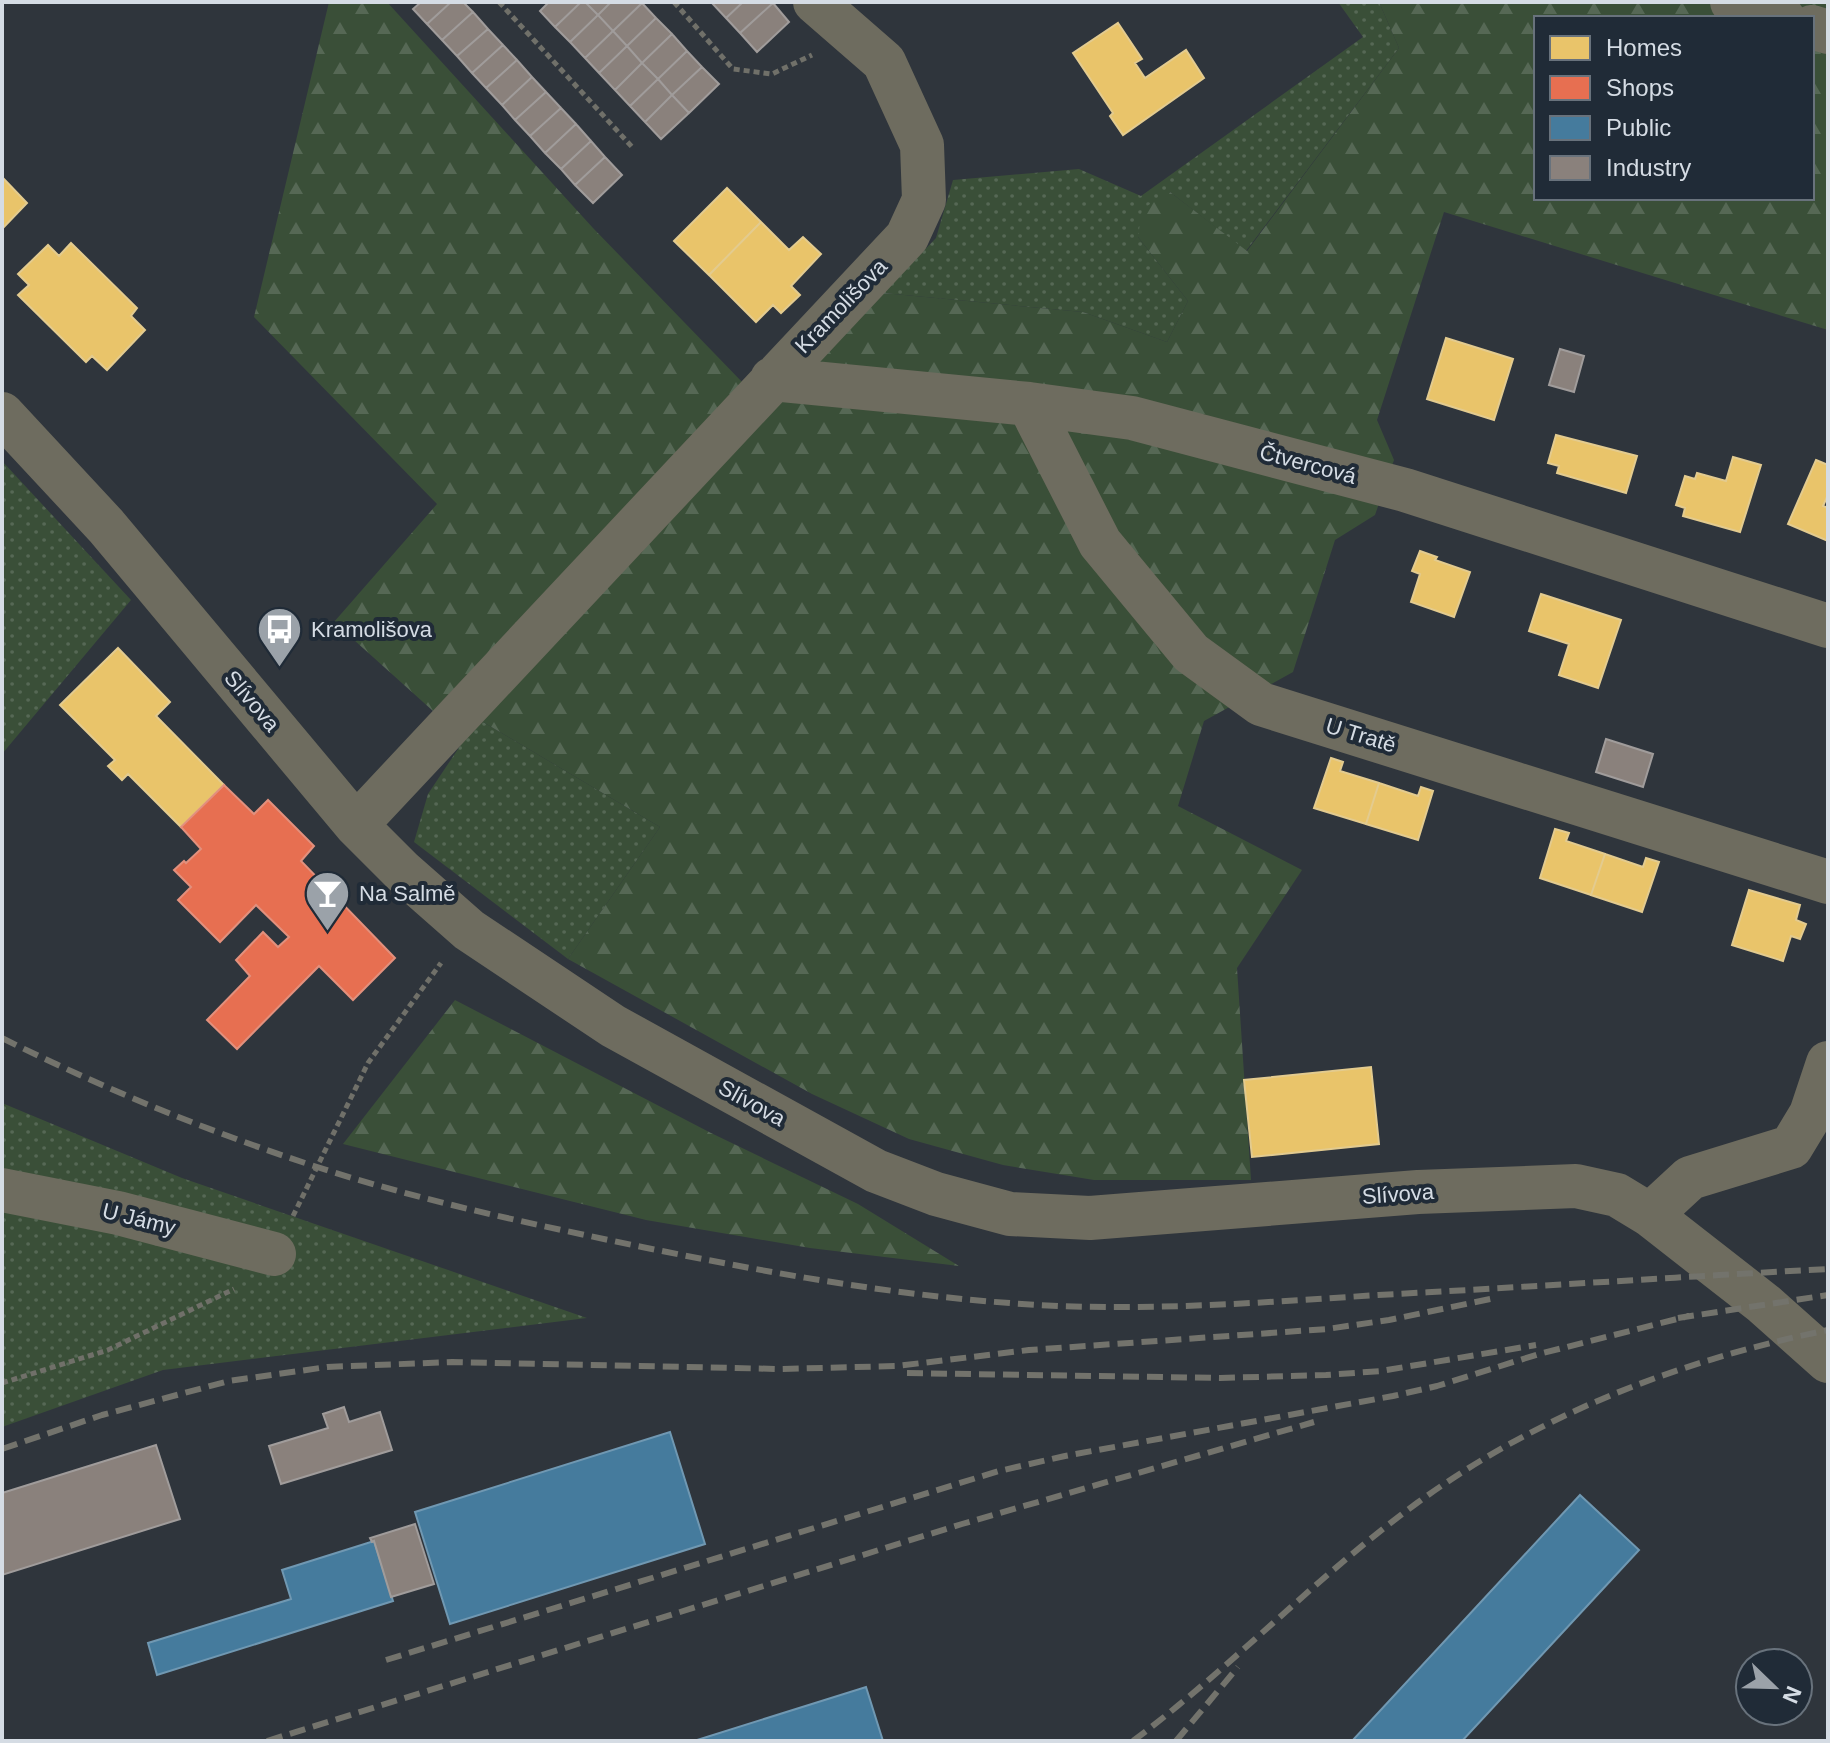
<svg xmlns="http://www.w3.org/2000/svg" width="1830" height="1743" font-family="Helvetica,sans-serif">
  <defs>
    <pattern id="green-dots" width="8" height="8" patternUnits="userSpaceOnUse" patternTransform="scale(2)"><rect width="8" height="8" fill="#3a4f38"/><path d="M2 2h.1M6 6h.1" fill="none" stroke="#566855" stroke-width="1.8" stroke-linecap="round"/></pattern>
    <pattern id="forest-firs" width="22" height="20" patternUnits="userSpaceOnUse" patternTransform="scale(2)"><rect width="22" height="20" fill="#3a4f38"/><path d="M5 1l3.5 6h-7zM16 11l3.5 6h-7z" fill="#566855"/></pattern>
  </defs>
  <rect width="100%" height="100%" fill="#2f353c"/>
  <path fill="url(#green-dots)" d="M 1338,2 L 1379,2 L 1399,48 L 1246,251 L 1170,192 L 1138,237 L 1188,301 L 1167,342 L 1083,312 L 883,293 L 936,238 L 953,180 L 1079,169 L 1141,196 L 1363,37 Z
    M 2,461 L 131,600 L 2,754 Z
    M 478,719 L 660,827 L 568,959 L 414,842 L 428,794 Z
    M 2,1103 L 182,1178 L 587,1318 L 163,1370 L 2,1427 Z"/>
  <path fill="url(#forest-firs)" fill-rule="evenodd" d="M 329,2 L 387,2 L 593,228 L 744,384 L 433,711 L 334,622 L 437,504 L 254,317 Z
    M 1379,2 L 1828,2 L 1828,330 L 1444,212 L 1377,420 L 1394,460 L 1375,515 L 1335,540 L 1293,672 L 1204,721 L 1178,806 L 1302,870 L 1237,968 L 1251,1180 L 1094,1180 L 1003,1165 L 909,1139 L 812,1094 L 568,959 L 660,827 L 478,719 L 883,293 L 1083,312 L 1167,342 L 1188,301 L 1138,237 L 1142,209 L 1170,192 L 1247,251 L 1399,48 ZM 1536,18 L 1812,18 L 1812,198 L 1536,198 Z
    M 455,1000 L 711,1133 L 858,1204 L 959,1266 L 810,1248 L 646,1220 L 343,1144 Z"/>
  <path fill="#e9c46a" stroke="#e3cb8f" stroke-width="2" d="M 1118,23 L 1142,59 L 1135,63 L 1145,78 L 1186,50 L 1204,78 L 1123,135 L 1110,116 L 1113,113 L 1073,53 Z
    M 2,177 L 27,203 L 2,229 Z
    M 727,188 L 761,222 L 709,275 L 674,241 Z
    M 761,222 L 789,250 L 803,237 L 821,254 L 791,286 L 800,295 L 781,313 L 773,305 L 756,322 L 709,275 Z
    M 71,243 L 137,308 L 131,316 L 145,330 L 107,370 L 92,356 L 86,362 L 18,295 L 29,285 L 18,274 L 48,245 L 59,256 Z
    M 1446,338 L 1513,359 L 1494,420 L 1427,399 Z
    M 1556,435 L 1637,456 L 1626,493 L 1557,473 L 1559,466 L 1548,463 Z
    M 1733,457 L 1761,465 L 1740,532 L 1683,516 L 1685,508 L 1676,505 L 1685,476 L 1695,479 L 1697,473 L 1726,481 Z
    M 1816,460 L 1828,465 L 1828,495 L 1823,506 L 1828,508 L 1828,541 L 1788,524 Z
    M 1420,551 L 1437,557 L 1435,560 L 1470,572 L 1454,617 L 1411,602 L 1420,574 L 1412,571 Z
    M 1541,594 L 1621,620 L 1598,688 L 1559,675 L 1569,644 L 1529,631 Z
    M 118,648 L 170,702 L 156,716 L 224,785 L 181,827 L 128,774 L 122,780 L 108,766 L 115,760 L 60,705 Z
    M 1331,758 L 1343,762 L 1340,771 L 1379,783 L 1366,824 L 1314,808 Z
    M 1379,783 L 1418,796 L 1421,787 L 1433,791 L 1418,840 L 1366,824 Z
    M 1555,829 L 1569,833 L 1566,841 L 1605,854 L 1591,895 L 1540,878 Z
    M 1605,854 L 1643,867 L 1646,858 L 1659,862 L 1642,912 L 1591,895 Z
    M 1749,890 L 1800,905 L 1796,920 L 1806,924 L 1800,939 L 1791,936 L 1783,961 L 1732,945 Z
    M 1371,1067 L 1379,1144 L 1252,1157 L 1244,1080 Z"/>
  <path fill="#e76f51" stroke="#e2907d" stroke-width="2" d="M 224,785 L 254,814 L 268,800 L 314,846 L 301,861 L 395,958 L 353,1000 L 319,966 L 237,1049 L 207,1020 L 250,976 L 236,960 L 263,932 L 278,947 L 289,937 L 256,905 L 220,942 L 178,900 L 191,887 L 174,870 L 184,861 L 186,863 L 201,849 L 181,827 Z"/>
  <path fill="#457b9d" stroke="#7098b2" stroke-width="2" d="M 670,1432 L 705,1544 L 450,1624 L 415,1512 Z
    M 1580,1495 L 1639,1550 L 1462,1741 L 1352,1741 Z
    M 374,1541 L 393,1601 L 157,1675 L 148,1643 L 291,1599 L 282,1570 Z
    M 866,1687 L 883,1741 L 694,1741 Z"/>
  <path fill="#8a817c" stroke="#a09c9b" stroke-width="2" d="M 421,2 L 451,2 L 427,24 L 413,9 Z
    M 451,2 L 463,2 L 473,12 L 442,40 L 427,24 Z
    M 549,2 L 581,2 L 555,27 L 540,11 Z
    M 581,2 L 585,2 L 598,15 L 570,42 L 555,27 Z
    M 585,2 L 611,2 L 598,15 Z
    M 611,2 L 642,2 L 642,3 L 613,31 L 598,15 Z
    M 711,2 L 743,2 L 726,18 Z
    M 743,2 L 773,3 L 740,33 L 726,18 Z
    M 642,3 L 656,18 L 627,46 L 613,31 Z
    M 773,3 L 789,22 L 757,52 L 740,33 Z
    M 473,12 L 488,29 L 457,56 L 442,40 Z
    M 598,15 L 613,31 L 585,58 L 570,42 Z
    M 656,18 L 672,34 L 642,63 L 627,46 Z
    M 488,29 L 503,45 L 472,73 L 457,56 Z
    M 613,31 L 627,46 L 599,73 L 585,58 Z
    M 672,34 L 687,51 L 658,79 L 642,63 Z
    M 503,45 L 517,60 L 486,88 L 472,73 Z
    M 627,46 L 642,63 L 615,90 L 599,73 Z
    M 687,51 L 702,67 L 672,95 L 658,79 Z
    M 517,60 L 532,77 L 502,105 L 486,88 Z
    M 642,63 L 658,79 L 630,106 L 615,90 Z
    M 702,67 L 719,84 L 689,113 L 672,95 Z
    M 532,77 L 546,92 L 515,120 L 502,105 Z
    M 658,79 L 672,95 L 645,122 L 630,106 Z
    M 546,92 L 561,108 L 530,136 L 515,120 Z
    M 672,95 L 689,113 L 661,139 L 645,122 Z
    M 561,108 L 576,124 L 545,153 L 530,136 Z
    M 576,124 L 591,141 L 561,169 L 545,153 Z
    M 591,141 L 605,157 L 575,185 L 561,169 Z
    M 605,157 L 622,175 L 593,203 L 575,185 Z
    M 1560,349 L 1584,356 L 1574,392 L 1549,385 Z
    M 1606,739 L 1653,754 L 1643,787 L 1596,772 Z
    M 344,1407 L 349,1422 L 380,1412 L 392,1450 L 281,1484 L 269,1446 L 328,1428 L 323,1414 Z
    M 156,1445 L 180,1519 L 2,1575 L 2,1493 Z
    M 415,1524 L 434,1584 L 391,1597 L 374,1541 L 372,1542 L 370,1538 Z"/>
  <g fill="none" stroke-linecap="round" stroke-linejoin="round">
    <path stroke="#707069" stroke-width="5" stroke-dasharray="6 4" stroke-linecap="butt" d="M 499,2 L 634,149
      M 674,2 L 733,69 L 772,74 L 812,55
      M 293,1216 L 368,1063 L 441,963
      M 2,1383 L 108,1350 L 234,1289"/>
    <path stroke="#6e6c5f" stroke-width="44" d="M 1732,2 L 1783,18
      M 1812,27 L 1828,32
      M 772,379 L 1029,404 L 1132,418 L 1405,490 L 1828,626
      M 1029,404 L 1100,543 L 1191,653 L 1261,704 L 1828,882
      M 2,414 L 106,526 L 356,825 L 402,871 L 469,930 L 613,1026 L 876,1171 L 936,1194 L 1010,1214 L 1090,1218 L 1418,1192 L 1576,1186 L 1617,1195 L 1650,1215 L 1764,1304 L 1828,1361
      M 356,825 L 907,237 L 924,200 L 922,145 L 884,62 L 815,2
      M 2,1190 L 118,1213 L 274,1254
      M 1650,1215 L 1690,1178 L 1791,1147 L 1811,1114 L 1828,1063"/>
    <path stroke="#73736c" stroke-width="6" stroke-dasharray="16 8" stroke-linecap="butt" d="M 2,1038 C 102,1088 207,1131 314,1166 C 421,1201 532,1224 642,1247 C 780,1275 918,1300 1060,1306 C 1166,1310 1272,1302 1378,1295 C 1528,1287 1678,1277 1828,1269
      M 1678,1318 L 1828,1295
      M 907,1373 L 1220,1378 L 1326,1375 L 1381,1371 L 1536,1345
      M 2,1449 L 102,1415 L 229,1381 L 327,1367 L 452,1362 L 780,1369 L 897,1366 L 1029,1350 L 1327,1329 L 1389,1320 L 1495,1298
      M 386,1660 L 999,1471 L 1065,1456 L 1393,1396 L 1437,1386 L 1539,1354 L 1689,1316
      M 267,1741 L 962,1524 L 1314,1422
      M 1133,1741 C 1232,1667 1317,1576 1417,1503 C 1539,1414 1681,1360 1828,1330
      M 1176,1741 L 1238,1667"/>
  </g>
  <defs>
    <symbol id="bus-pin" viewBox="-11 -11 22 30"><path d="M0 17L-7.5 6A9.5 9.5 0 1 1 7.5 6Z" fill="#9ba2a9" stroke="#202b37"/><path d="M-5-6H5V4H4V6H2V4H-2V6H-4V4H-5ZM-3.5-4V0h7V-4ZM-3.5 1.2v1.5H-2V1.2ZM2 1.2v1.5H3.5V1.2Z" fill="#fff"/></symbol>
    <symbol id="bar-pin" viewBox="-11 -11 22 30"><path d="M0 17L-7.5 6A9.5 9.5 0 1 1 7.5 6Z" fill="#9ba2a9" stroke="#202b37"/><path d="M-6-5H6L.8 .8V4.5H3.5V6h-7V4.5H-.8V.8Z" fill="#fff"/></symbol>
  </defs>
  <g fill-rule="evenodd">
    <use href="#bus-pin" x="254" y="604" width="51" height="69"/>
    <use href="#bar-pin" x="302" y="868" width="51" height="69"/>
  </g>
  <g text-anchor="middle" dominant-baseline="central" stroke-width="8" stroke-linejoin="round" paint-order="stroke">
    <g font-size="22" fill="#d5dce4" stroke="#202b37">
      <text transform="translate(841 306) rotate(-46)">Kramolišova</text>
      <text transform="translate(1308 464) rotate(15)">Čtvercová</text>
      <text transform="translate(252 701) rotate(50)">Slívova</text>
      <text transform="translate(1361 735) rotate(17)">U Tratě</text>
      <text transform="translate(752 1103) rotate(29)">Slívova</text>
      <text transform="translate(1398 1194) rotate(-4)">Slívova</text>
      <text transform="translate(139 1219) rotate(14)">U Jámy</text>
    </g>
    <g font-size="22" fill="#d5dce4" stroke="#202b37" text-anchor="start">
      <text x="311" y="629">Kramolišova</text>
      <text x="359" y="893">Na Salmě</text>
    </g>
  </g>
  <rect width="1830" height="1743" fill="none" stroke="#d5dce4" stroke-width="8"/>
  <rect x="1534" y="16" width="280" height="184" fill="#202b37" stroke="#68727c" stroke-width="2"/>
  <rect x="1550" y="36" width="40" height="24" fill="#e9c46a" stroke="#68727c" stroke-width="2"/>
  <text x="1606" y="56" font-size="24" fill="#d5dce4">Homes</text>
  <rect x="1550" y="76" width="40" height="24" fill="#e76f51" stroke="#68727c" stroke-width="2"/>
  <text x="1606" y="96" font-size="24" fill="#d5dce4">Shops</text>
  <rect x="1550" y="116" width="40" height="24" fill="#457b9d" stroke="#68727c" stroke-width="2"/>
  <text x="1606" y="136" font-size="24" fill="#d5dce4">Public</text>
  <rect x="1550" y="156" width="40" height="24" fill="#8a817c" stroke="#68727c" stroke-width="2"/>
  <text x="1606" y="176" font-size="24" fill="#d5dce4">Industry</text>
  <g transform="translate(1774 1687) rotate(113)"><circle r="38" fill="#202b37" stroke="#68727c" stroke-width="2"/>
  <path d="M0-6L14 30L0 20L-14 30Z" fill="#9ba2a9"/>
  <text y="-12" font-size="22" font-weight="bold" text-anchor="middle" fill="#d5dce4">N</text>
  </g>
</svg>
